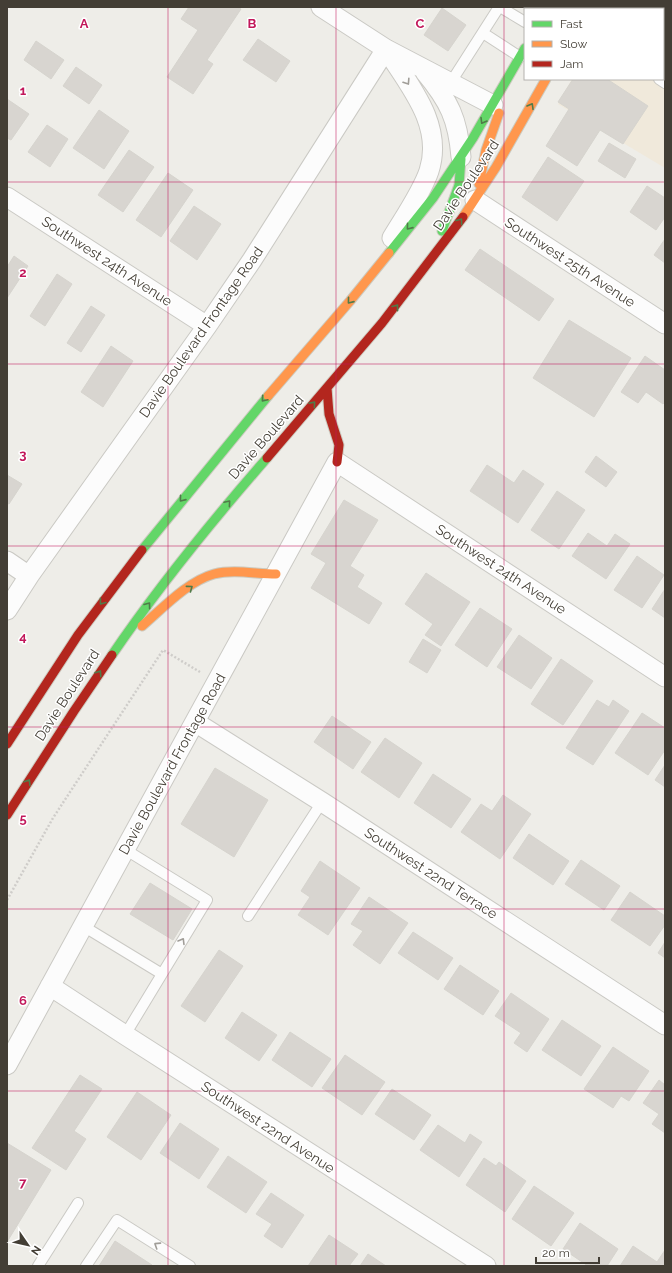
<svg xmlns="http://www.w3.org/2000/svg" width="672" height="1273" font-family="Raleway,sans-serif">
  <rect width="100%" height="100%" fill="#eeede8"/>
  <path fill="#f0e9db" d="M 611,7 L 665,7 L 665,168 L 558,104 L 572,79 L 663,79 L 663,9 L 610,9 Z"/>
  <path fill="#d8d5d0" stroke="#d6d4ce" d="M 189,7 L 237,7 L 241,9 L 207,60 L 213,64 L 193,94 L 167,77 L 198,30 L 181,19 Z
    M 442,8 L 466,25 L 448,51 L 424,35 Z
    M 258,39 L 290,61 L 276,82 L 243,60 Z
    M 36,41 L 64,60 L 51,79 L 24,60 Z
    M 76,67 L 102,85 L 89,104 L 63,86 Z
    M 573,79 L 607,79 L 648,106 L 623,144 L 600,130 L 577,166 L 546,146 L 569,109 L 558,102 Z
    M 7,99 L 29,114 L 11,140 L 7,138 Z
    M 99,110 L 129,131 L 104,169 L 73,148 Z
    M 47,125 L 68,139 L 50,167 L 28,152 Z
    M 609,143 L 636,159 L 625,178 L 598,161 Z
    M 129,150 L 154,167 L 123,212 L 98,195 Z
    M 548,157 L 584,181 L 557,221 L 522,197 Z
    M 168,173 L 193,190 L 161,237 L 136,220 Z
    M 647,186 L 665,198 L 665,217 L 656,230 L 630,212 Z
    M 194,206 L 221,224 L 197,260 L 170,241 Z
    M 665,239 L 665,263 L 654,255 Z
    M 480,249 L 554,299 L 539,321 L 465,270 Z
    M 14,256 L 28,266 L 7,298 L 7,267 Z
    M 57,274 L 72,284 L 45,326 L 30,316 Z
    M 91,306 L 105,315 L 81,352 L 67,343 Z
    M 569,320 L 631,358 L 594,417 L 533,378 Z
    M 111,346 L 133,361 L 103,407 L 81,392 Z
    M 645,356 L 665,370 L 665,402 L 663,404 L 646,392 L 638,403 L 621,392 Z
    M 596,456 L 617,472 L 606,487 L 585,472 Z
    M 487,465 L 514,483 L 523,470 L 544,484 L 518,523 L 470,491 Z
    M 7,475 L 22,484 L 9,504 L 7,503 Z
    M 557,491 L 585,510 L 559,549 L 531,530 Z
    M 344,500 L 378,520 L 350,566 L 364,575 L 357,587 L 382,603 L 369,624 L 311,588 L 326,563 L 311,554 Z
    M 588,533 L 607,546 L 615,534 L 630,544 L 606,579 L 572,556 Z
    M 637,556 L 664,575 L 642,608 L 614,590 Z
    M 426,573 L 470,602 L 441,646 L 425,635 L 433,624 L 405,604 Z
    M 665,589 L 665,618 L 652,609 Z
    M 480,608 L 512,629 L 487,667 L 455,645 Z
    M 519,635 L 552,658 L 531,689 L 497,667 Z
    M 423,639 L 441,650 L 427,673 L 409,662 Z
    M 561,659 L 593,681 L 563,725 L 531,704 Z
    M 597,700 L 609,707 L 613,700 L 629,711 L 593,765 L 566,748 Z
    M 642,713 L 665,728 L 665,750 L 648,775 L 615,753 Z
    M 332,716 L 371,742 L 353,769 L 314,742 Z
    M 385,738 L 422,763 L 399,798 L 361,772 Z
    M 665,765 L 665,787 L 655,780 Z
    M 215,768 L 268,800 L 234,857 L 181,824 Z
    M 433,774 L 471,799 L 451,828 L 414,803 Z
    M 503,795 L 531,814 L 500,859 L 461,832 L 481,804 L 492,811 Z
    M 529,834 L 569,861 L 553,885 L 513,858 Z
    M 581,860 L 620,886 L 604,910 L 565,884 Z
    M 320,861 L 360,888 L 328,935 L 298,915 L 310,897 L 301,891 Z
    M 150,883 L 192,909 L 173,940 L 130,914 Z
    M 630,892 L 665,916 L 665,925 L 650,946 L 611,920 Z
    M 369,897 L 408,923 L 380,964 L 353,945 L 363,931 L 351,924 Z
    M 413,932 L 453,958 L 438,980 L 398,953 Z
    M 665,942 L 665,958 L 658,953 Z
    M 219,950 L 243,966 L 205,1022 L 181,1006 Z
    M 460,965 L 499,991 L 483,1015 L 444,989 Z
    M 511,993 L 549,1019 L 527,1052 L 514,1043 L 521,1033 L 495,1016 Z
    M 242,1012 L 277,1035 L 259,1061 L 225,1038 Z
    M 562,1020 L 601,1046 L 581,1076 L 542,1050 Z
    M 290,1032 L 331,1059 L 312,1087 L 272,1060 Z
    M 613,1047 L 649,1071 L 629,1101 L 621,1096 L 613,1108 L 584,1089 Z
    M 345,1055 L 385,1082 L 362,1115 L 322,1088 Z
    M 80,1075 L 102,1089 L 74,1131 L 86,1139 L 66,1170 L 32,1148 Z
    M 659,1080 L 665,1085 L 665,1133 L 652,1124 L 659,1114 L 643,1103 Z
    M 392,1089 L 431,1115 L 414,1140 L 375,1114 Z
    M 137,1092 L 171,1115 L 141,1160 L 107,1137 Z
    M 180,1123 L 219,1149 L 199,1179 L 160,1153 Z
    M 438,1125 L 465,1143 L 470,1134 L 482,1142 L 459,1177 L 420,1150 Z
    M 7,1143 L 51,1170 L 7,1242 Z
    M 228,1156 L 267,1182 L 246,1213 L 207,1187 Z
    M 484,1158 L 496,1166 L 499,1162 L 526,1181 L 505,1212 L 466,1185 Z
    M 534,1186 L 574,1213 L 551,1246 L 512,1219 Z
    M 271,1193 L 304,1215 L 282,1248 L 264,1236 L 272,1224 L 256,1214 Z
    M 580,1223 L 618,1249 L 607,1266 L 588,1266 L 563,1249 Z
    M 329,1235 L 358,1254 L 349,1266 L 308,1266 Z
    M 115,1241 L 152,1265 L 151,1266 L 99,1266 Z
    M 633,1246 L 657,1262 L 665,1250 L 665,1266 L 620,1266 Z
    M 368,1254 L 386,1266 L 360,1266 Z"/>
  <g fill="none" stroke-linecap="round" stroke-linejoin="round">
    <defs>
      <path id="lane" d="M 500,7 L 525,22
        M 626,7 L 629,9
        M 663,31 L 665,32
        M 483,33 L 520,57
        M 659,79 L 665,83
        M 451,82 L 499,7
        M 126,850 L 207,900 L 162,974
        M 248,916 L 322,802
        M 83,926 L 162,974 L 125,1035
        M 38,1266 L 78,1203
        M 86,1266 L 117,1220 L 190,1266"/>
      <path id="street" d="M 321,7 L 386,49 L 493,105
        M 386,49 C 409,85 444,125 429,171 C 422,192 404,218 392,238
        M 425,72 C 449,101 458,119 461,157
        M 7,197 L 207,326
        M 475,200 L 665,324
        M 7,561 L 29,576
        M 7,610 L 29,576 L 207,326 L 252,260 L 386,49
        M 195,722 L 322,802 L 665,1025
        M 50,986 L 125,1035 L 486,1266
        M 7,1065 L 337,462 L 665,677"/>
      <path id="fast" d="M 584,9 L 585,7
        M 442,231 L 459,185 L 461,159
        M 389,253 L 433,198 L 473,138 L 525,48
        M 142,550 L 268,396
        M 112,655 C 159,586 212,521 267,458"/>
      <path id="slow" d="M 479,184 L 486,150 L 499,113
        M 463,217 L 496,167 L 546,79
        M 268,396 L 350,301 L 389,253
        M 142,626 C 162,609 188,581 214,574 C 234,569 256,574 276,574"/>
      <path id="jam" d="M 546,9 L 547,7
        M 327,388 L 329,414 L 339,445 L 337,462
        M 267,458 L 382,323 L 463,217
        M 7,744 L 78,635 L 142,550
        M 7,815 L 74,711 L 112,655"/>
    </defs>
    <use href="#lane" stroke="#cac9c4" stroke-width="12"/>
    <use href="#street" stroke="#cac9c4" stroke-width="21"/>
    <use href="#fast" stroke="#cccabf" stroke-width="11"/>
    <use href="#slow" stroke="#cccabf" stroke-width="11"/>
    <use href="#jam" stroke="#cccabf" stroke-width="11"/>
    <path stroke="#cfcdca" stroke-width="2.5" stroke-dasharray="2 2" stroke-linecap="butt" d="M 7,900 L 53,818 L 163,650 L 200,672"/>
    <use href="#lane" stroke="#fcfcfc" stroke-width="10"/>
    <use href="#street" stroke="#fcfcfc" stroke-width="19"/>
    <use href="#fast" stroke="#63d668" stroke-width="9"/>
    <use href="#slow" stroke="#ff974d" stroke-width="9"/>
    <use href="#jam" stroke="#b3261e" stroke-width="9"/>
  </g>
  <defs><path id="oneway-chevron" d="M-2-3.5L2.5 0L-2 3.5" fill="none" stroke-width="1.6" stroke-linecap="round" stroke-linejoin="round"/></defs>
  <g stroke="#a09d98">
    <use href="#oneway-chevron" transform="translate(407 82) rotate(57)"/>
    <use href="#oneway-chevron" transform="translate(182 941) rotate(-59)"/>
    <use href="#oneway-chevron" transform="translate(157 1245) rotate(-147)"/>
  </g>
  <g stroke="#507b49">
    <use href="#oneway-chevron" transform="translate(531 106) rotate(-60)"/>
    <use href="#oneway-chevron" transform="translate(483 121) rotate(121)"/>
    <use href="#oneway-chevron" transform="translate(460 221) rotate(-54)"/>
    <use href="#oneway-chevron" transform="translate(409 227) rotate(129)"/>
    <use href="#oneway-chevron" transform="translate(350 301) rotate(129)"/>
    <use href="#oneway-chevron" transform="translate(396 307) rotate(-52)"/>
    <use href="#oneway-chevron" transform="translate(264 399) rotate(131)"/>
    <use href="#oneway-chevron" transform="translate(313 404) rotate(-49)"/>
    <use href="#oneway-chevron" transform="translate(182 499) rotate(129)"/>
    <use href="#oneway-chevron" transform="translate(228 503) rotate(-50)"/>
    <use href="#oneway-chevron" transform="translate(190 588) rotate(-36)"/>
    <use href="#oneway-chevron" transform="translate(102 602) rotate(127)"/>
    <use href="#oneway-chevron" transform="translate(148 605) rotate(-53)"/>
    <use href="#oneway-chevron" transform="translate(99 673) rotate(-56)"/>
    <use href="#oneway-chevron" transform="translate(28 782) rotate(-58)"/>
  </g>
  <path fill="none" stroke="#c2185b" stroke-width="1" stroke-opacity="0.55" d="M 168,7 L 168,1266M 336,7 L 336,1266M 504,7 L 504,1266M 7,182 L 665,182M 7,364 L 665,364M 7,546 L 665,546M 7,727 L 665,727M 7,909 L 665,909M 7,1091 L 665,1091"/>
  <g text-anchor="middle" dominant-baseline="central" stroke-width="3" stroke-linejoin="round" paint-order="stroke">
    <g font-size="14" fill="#433e35" stroke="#fff">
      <text transform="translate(466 185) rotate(-56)">Davie Boulevard</text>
      <text transform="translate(107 261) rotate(33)">Southwest 24th Avenue</text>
      <text transform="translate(570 262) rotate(33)">Southwest 25th Avenue</text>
      <text transform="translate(201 332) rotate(-55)">Davie Boulevard Frontage Road</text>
      <text transform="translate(266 437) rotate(-49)">Davie Boulevard</text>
      <text transform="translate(501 569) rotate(33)">Southwest 24th Avenue</text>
      <text transform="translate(67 695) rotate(-57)">Davie Boulevard</text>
      <text transform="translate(172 764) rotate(-61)">Davie Boulevard Frontage Road</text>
      <text transform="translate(431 873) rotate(33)">Southwest 22nd Terrace</text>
      <text transform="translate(268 1127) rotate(33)">Southwest 22nd Avenue</text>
    </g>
  </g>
  <g font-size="13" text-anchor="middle" font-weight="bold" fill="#c2185b" stroke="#fff" stroke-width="3" stroke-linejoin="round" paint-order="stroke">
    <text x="84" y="28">A</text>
    <text x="252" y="28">B</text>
    <text x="420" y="28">C</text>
    <text x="23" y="95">1</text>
    <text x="23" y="277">2</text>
    <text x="23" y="459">3</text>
    <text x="23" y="641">4</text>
    <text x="23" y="823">5</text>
    <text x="23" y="1005">6</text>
    <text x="23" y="1187">7</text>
  </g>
  <rect width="672" height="1273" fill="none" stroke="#433e35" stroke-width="16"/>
  <rect x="524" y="8" width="140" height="72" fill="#ffffff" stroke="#b4b2ae"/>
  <rect x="532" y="21" width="20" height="6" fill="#63d668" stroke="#b4b2ae"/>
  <text x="560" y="28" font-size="12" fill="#433e35">Fast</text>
  <rect x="532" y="41" width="20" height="6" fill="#ff974d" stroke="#b4b2ae"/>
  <text x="560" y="48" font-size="12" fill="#433e35">Slow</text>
  <rect x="532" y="61" width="20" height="6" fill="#b3261e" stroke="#b4b2ae"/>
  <text x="560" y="68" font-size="12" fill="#433e35">Jam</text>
  <g transform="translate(28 1245) rotate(124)" stroke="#ffffff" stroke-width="3" paint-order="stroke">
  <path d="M0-3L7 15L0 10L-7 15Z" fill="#433e35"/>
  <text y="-6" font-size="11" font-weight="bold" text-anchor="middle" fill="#433e35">N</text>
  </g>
  <path d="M536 1257v6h63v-6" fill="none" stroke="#433e35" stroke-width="2"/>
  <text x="542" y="1257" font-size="12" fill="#433e35" stroke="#ffffff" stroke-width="3" paint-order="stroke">20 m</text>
</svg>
